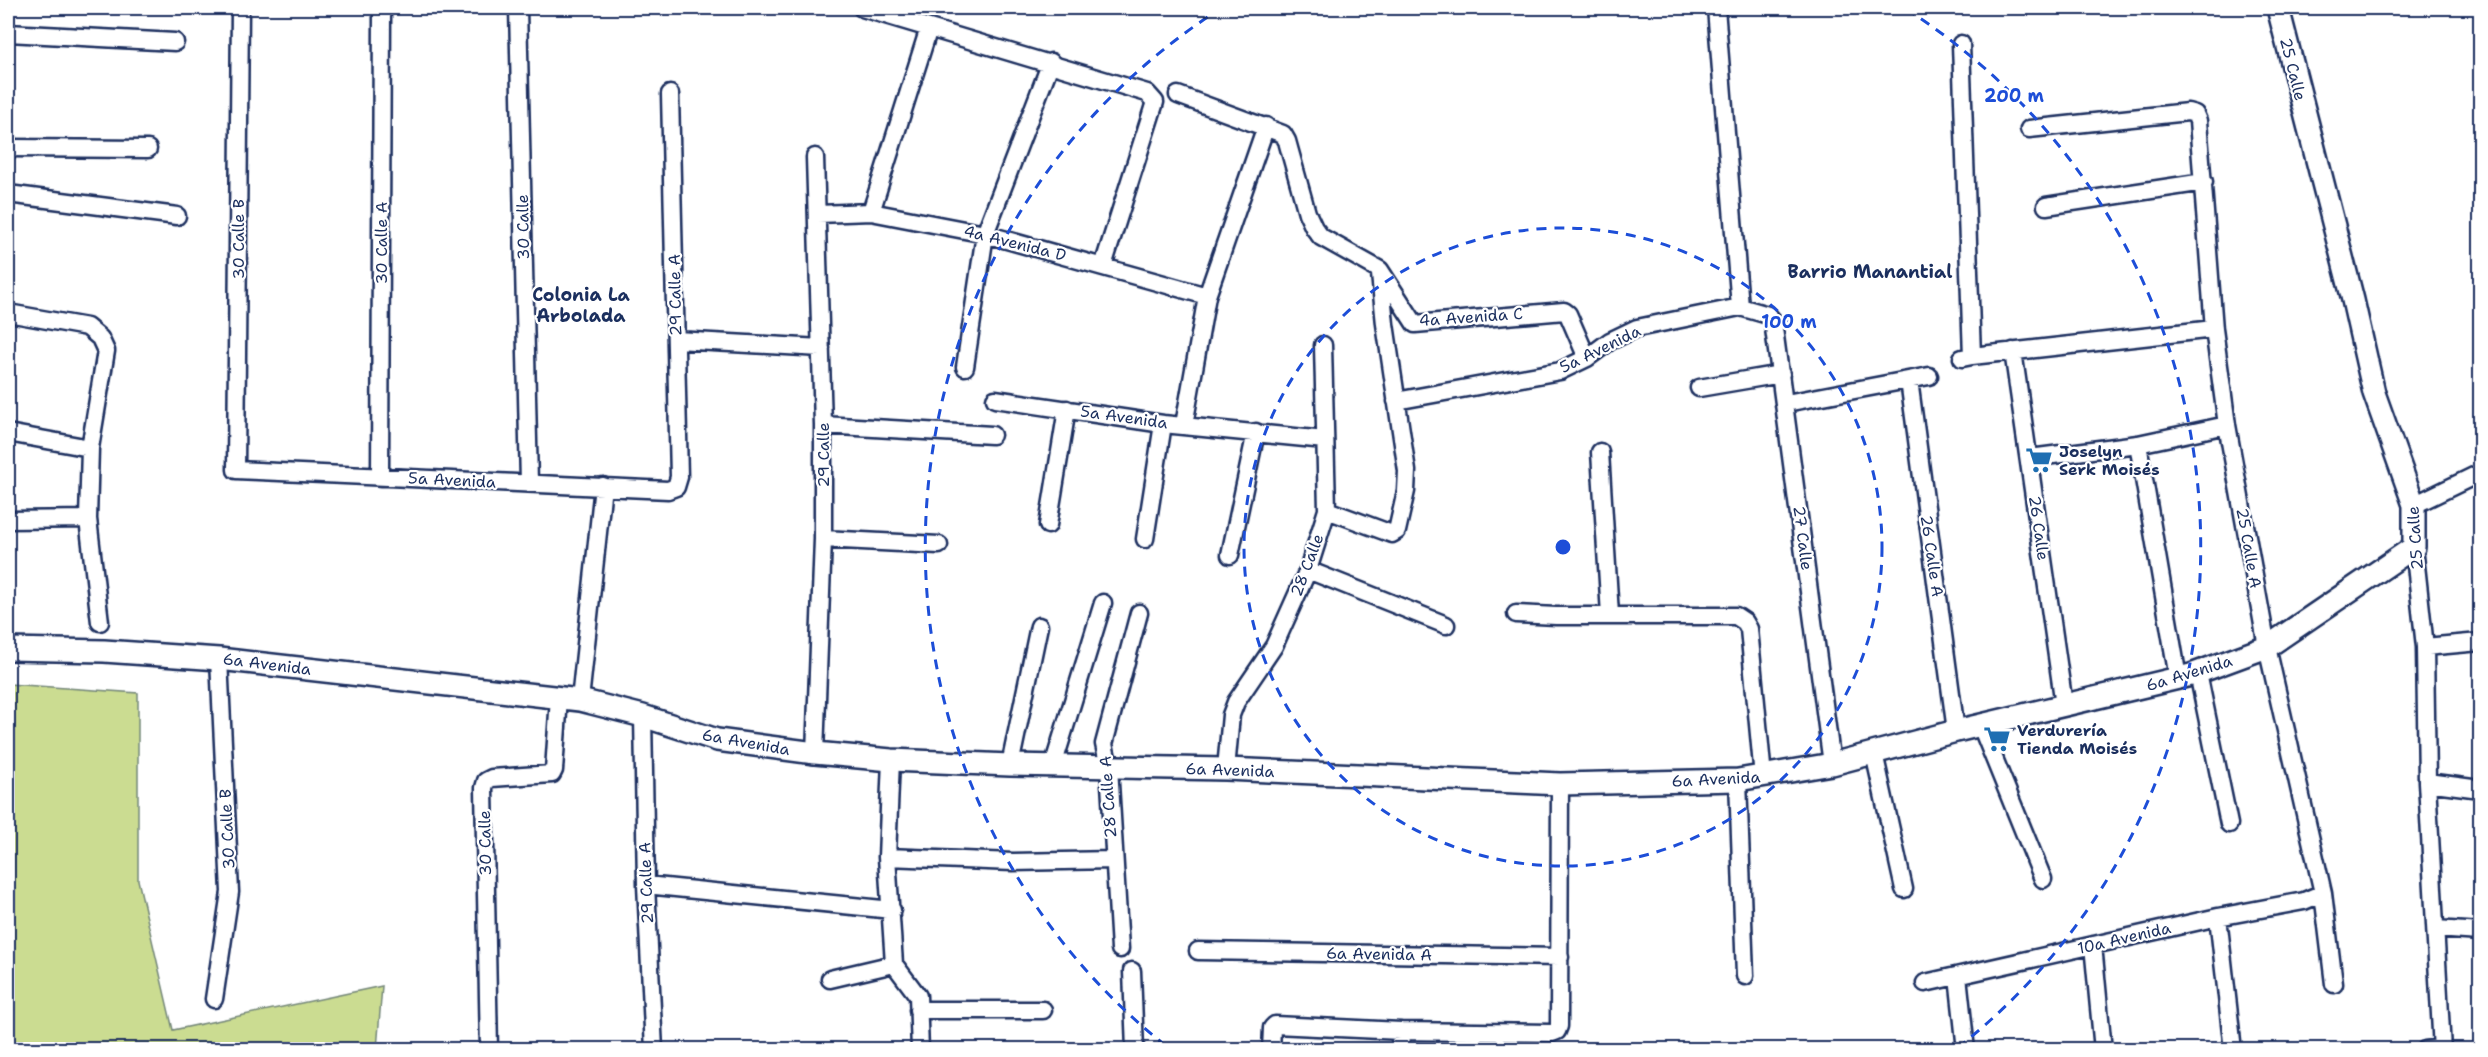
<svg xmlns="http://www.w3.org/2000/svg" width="2488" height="1057" font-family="'Shantell Sans',sans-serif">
  <rect width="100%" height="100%" fill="#fff"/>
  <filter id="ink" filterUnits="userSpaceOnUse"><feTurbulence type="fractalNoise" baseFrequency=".0167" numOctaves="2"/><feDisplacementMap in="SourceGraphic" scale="12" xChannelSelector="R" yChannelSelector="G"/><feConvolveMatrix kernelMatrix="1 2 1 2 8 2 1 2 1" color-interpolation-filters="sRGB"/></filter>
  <g filter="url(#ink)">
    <path fill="#cbdc91" stroke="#738678" stroke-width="1.5" d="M 8,684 L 138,693 L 138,880 L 173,1030 L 382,986 L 377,1049 L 8,1049 Z"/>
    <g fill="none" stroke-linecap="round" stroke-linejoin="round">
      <defs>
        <path id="minor" d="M 240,8 L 236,470 L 668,490 L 676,487 L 679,477 L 670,94
          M 518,8 L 529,483
          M 862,8 L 1147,93 L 1155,102 L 1103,266
          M 1716,8 L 1740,307
          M 8,33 L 175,42
          M 1961,44 L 1972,356 L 1962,358
          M 1178,95 L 1283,134 L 1287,141 L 1307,213 L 1314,228 L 1321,237 L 1380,270 L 1415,324 L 1564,311 L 1568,314 L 1587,358
          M 2029,129 L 2188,112 L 2195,114 L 2198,121 L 2214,329 L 2227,425 L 2267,647 L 2323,893 L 2334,984
          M 8,148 L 148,149
          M 8,194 L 177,216
          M 2046,206 L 2204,182
          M 871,212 L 929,28
          M 818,214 L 871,212 L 985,234 L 1207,296
          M 8,313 L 87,327 L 100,338 L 106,351 L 90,448 L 88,519 L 100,622
          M 676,340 L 821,348
          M 2013,351 L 2064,705
          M 1972,356 L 2214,329
          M 965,367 L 985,234 L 1051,62
          M 1909,380 L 1956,731
          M 1699,388 L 1781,374
          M 995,399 L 1163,424 L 1325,440
          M 1396,401 L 1560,371 L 1587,358 L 1610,341 L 1637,328 L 1740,307 L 1768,315 L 1773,321 L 1832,764
          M 1786,403 L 1929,376
          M 823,425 L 992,435
          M 1184,425 L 1207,296 L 1266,126
          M 8,433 L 90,448
          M 2138,444 L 2178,678
          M 1600,452 L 1610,615
          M 2030,458 L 2138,444 L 2227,425
          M 380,477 L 382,10
          M 2414,505 L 2480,473
          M 1327,510 L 1392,534 L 1397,531 L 1406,491 L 1407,471 L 1385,324 L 1380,274
          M 8,520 L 88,519
          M 1048,525 L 1067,409
          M 823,539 L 939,545
          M 1145,539 L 1163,424
          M 2414,547 L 2425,647 L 2427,782 L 2442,1050
          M 1230,555 L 1256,432
          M 1308,570 L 1446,625
          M 1516,614 L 1556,616 L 1736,616 L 1745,622 L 1749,629 L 1763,777
          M 2425,647 L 2480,642
          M 2198,673 L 2229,824
          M 580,700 L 603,486
          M 643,716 L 646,885 L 654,1050
          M 1981,726 L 2043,879
          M 815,753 L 823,539 L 823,425 L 815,157
          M 1874,753 L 1904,889
          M 891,760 L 887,857 L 894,964 L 918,996 L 920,1050
          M 1010,765 L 1039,626
          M 1053,766 L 1103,603
          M 1226,769 L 1231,715 L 1236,702 L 1274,646 L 1308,570 L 1327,510 L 1323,345
          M 1738,780 L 1745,976
          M 2427,782 L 2480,789
          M 887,857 L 1013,862 L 1113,860
          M 646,885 L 892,910
          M 2218,917 L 2233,1050
          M 2436,929 L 2480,932
          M 2093,945 L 2103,1050
          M 1120,949 L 1109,767 L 1104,744 L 1139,613
          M 1198,951 L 1560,957
          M 1132,971 L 1135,1050
          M 1958,976 L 1966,1050
          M 830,979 L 894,964
          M 1925,983 L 2218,917 L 2304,901 L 2323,893
          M 214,999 L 230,892 L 219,659
          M 918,1010 L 1043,1010
          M 489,1050 L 484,788 L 486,781 L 492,778 L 552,774 L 554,770 L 559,698
          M 1271,1050 L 1272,1028 L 1275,1025 L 1401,1031 L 1552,1033 L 1557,1031 L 1559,1026 L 1560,784
          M 1400,1050 L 1401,1031
          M 2425,1050 L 2442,1048"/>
        <path id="tertiary" d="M 8,649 L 104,651 L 219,659 L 580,700 L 643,716 L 717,740 L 815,753 L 891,760 L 1010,765 L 1226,769 L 1560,784 L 1738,780 L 1832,764 L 1956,731 L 2191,675 L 2267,647 L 2414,547 L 2414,505 L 2374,393 L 2353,300 L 2278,8"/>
      </defs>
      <use href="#minor" stroke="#1b2f5e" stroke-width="21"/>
      <use href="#tertiary" stroke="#1b2f5e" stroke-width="26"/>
      <use href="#minor" stroke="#fff" stroke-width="16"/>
      <use href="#tertiary" stroke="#fff" stroke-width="21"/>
    </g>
  </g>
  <g fill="none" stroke="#1d4ed8" stroke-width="3" stroke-dasharray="10 8">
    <circle cx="1563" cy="547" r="319"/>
    <path d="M1166 1046A638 638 0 0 1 1220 9M1906 9A638 638 0 0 1 1960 1046"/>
  </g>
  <defs>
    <symbol id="supermarket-bare" viewBox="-9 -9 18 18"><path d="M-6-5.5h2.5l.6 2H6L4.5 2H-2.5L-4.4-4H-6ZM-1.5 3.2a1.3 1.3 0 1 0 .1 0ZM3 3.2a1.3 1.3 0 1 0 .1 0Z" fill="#1f6fb2" stroke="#fff" stroke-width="2.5" paint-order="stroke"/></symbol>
  </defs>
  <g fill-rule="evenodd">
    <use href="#supermarket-bare" x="2020" y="441" width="38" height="38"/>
    <use href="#supermarket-bare" x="1978" y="720" width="38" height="38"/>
  </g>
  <g text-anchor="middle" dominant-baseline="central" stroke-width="4.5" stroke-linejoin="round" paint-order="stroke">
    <g font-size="16" fill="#1b2f5e" stroke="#fff">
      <text transform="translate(2293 69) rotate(76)">25 Calle</text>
      <text transform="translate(523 227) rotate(-91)">30 Calle</text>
      <text transform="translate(238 239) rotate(-90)">30 Calle B</text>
      <text transform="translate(381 243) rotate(-90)">30 Calle A</text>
      <text transform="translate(1015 243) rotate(14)">4a Avenida D</text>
      <text transform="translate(675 295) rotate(-91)">29 Calle A</text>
      <text transform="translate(1471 317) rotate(-4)">4a Avenida C</text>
      <text transform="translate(1600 349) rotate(-26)">5a Avenida</text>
      <text transform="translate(1124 417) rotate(8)">5a Avenida</text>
      <text transform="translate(823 455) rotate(-90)">29 Calle</text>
      <text transform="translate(452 480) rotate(3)">5a Avenida</text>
      <text transform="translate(2039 528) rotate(82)">26 Calle</text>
      <text transform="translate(1803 538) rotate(83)">27 Calle</text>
      <text transform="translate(2415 538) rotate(-94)">25 Calle</text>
      <text transform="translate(2249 548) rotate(80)">25 Calle A</text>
      <text transform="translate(1932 556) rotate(82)">26 Calle A</text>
      <text transform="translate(1307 565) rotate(-69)">28 Calle</text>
      <text transform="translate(267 664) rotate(7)">6a Avenida</text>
      <text transform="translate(2189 673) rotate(-17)">6a Avenida</text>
      <text transform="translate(746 742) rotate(10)">6a Avenida</text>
      <text transform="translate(1230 770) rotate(2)">6a Avenida</text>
      <text transform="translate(1716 779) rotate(-3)">6a Avenida</text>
      <text transform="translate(1108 797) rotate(-94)">28 Calle A</text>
      <text transform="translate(227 829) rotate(-93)">30 Calle B</text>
      <text transform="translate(485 843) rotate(-91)">30 Calle</text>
      <text transform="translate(646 883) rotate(-92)">29 Calle A</text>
      <text transform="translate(2124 938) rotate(-13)">10a Avenida</text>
      <text transform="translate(1379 954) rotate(1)">6a Avenida A</text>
    </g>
    <g font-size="16" font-weight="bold" fill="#1b2f5e" stroke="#fff" text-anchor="start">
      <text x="2059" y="451">Joselyn<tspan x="2059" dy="18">Serk Moisés</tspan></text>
      <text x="2017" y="730">Verdurería<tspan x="2017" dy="18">Tienda Moisés</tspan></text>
    </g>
    <g font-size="18" font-weight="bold" fill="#1b2f5e" stroke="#fff">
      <text x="1870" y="272">Barrio Manantial</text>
      <text x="581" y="295">Colonia La<tspan x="581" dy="21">Arbolada</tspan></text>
    </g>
  </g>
  <circle cx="1563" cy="547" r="9" fill="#1d4ed8" stroke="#fff" stroke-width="3"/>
  <g font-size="18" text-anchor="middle" font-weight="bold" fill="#1d4ed8" stroke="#fff" stroke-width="4.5" stroke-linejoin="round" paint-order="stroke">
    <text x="2014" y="102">200 m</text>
    <text x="1789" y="328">100 m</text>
  </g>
  <rect width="2488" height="1057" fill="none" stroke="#fff" stroke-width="30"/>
  <rect x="15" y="15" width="2458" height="1027" fill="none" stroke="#1b2f5e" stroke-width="2" filter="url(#ink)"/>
</svg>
